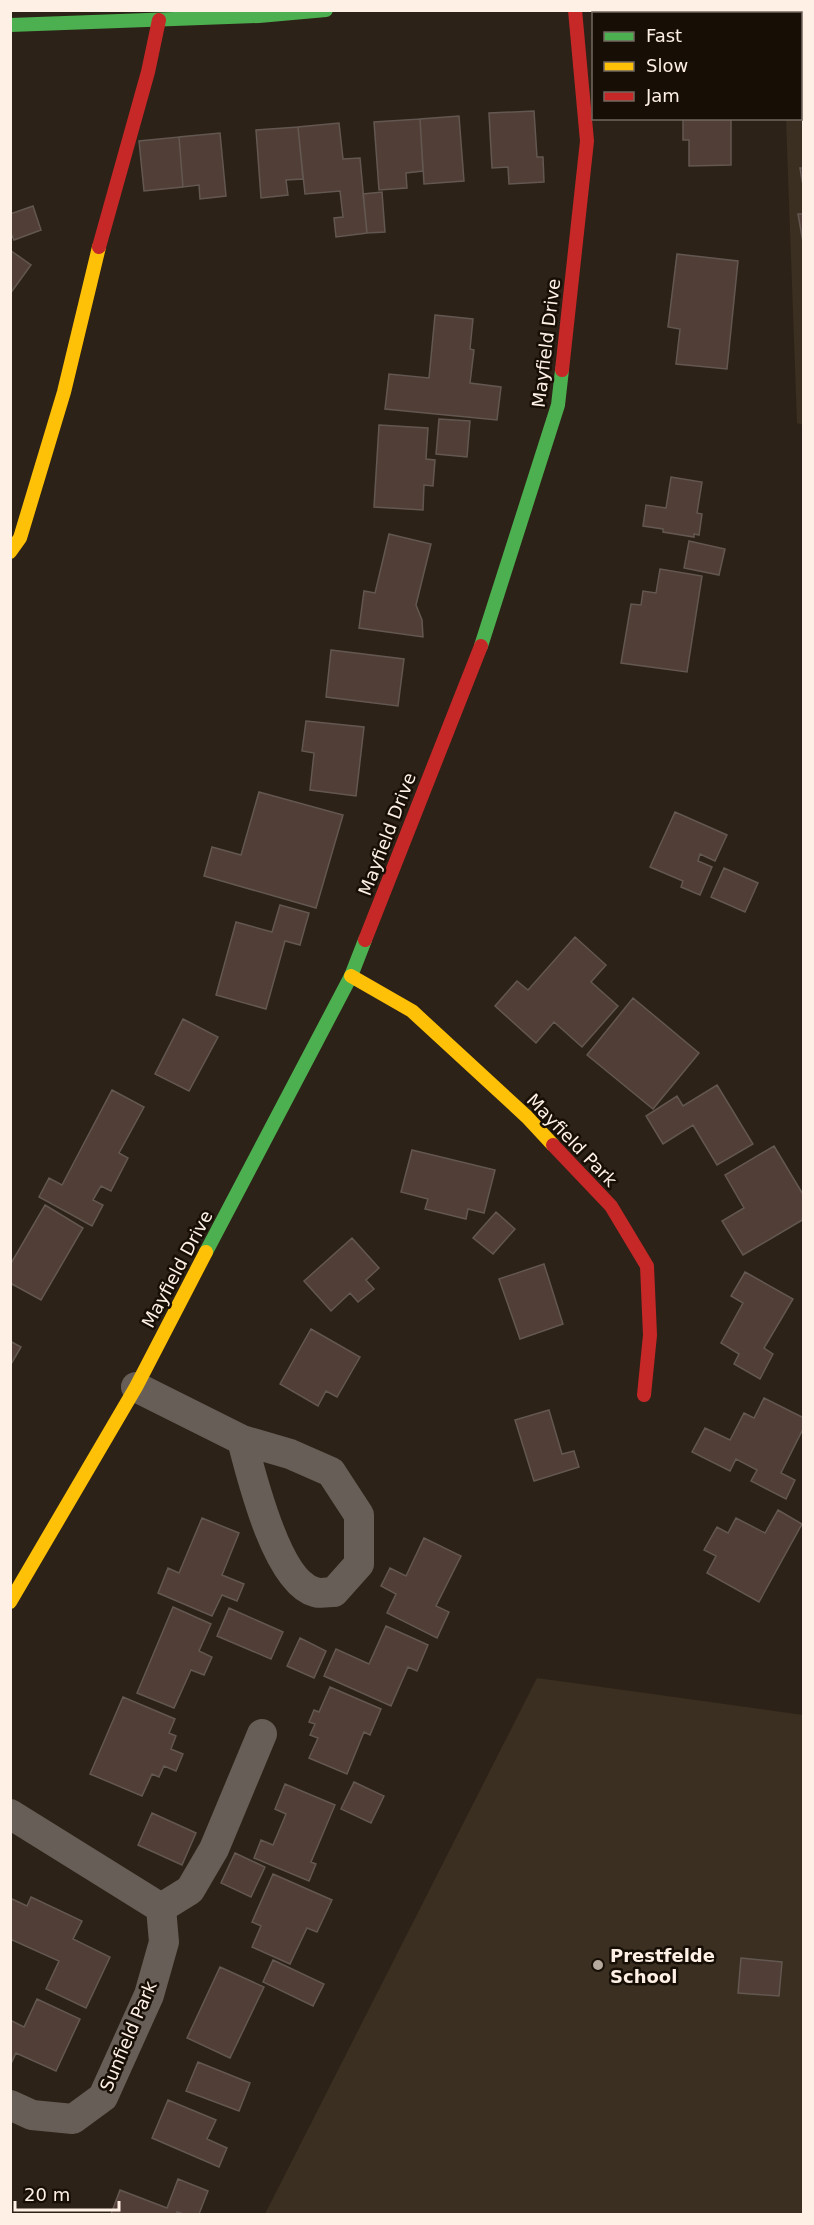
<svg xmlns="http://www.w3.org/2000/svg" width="814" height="2225" font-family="'DejaVu Sans',sans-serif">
  <rect width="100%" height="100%" fill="#2d2217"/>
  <path fill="#3a2f20" d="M 782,11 L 803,11 L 803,425 L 797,423 L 786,119 L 800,118 L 800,14 L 782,13 Z
    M 537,1678 L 803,1715 L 803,2214 L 265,2214 Z"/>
  <path fill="#513f37" stroke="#635751" stroke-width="1.5" d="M 534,111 L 537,157 L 543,157 L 544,182 L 509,184 L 508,167 L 492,168 L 489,113 Z
    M 459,116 L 464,181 L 424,184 L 420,119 Z
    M 683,118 L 731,118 L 731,165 L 689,166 L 689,140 L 683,140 Z
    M 420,119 L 423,171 L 406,173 L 407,188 L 379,190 L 374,122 Z
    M 339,123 L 343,159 L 360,158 L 367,233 L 336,237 L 334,218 L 343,217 L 340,191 L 305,194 L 298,127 Z
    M 298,127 L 303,179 L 286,180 L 288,195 L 261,198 L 256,130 Z
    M 220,133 L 226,196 L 200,199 L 199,185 L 183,187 L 179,137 Z
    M 179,137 L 183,187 L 144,191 L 139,141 Z
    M 800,168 L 804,168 L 804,191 Z
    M 382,192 L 385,232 L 367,233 L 363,194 Z
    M 33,206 L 41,230 L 14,240 L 10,231 L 10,214 Z
    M 798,214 L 804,214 L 804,248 Z
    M 10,250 L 31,265 L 10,294 Z
    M 677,254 L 738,261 L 727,369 L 676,364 L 680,329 L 668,327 Z
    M 435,315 L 473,319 L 470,349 L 474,350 L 470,383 L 501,387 L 497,420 L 385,409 L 389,374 L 429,378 Z
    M 439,419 L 470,421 L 467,457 L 436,454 Z
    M 379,425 L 428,428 L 426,459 L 435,460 L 433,486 L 424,485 L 423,510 L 374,507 Z
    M 671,477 L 702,482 L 697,513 L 702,514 L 699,535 L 694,534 L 694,537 L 663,532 L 663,529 L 643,526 L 646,505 L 666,508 Z
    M 389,534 L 431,544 L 416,605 L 422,620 L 423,637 L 359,628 L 364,591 L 375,593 Z
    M 689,541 L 725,549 L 719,575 L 684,568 Z
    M 660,569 L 702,576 L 687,672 L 621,663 L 631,604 L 641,605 L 643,591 L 656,593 Z
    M 331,650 L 404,659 L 398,706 L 326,697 Z
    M 306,721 L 364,727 L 356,796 L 310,790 L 314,753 L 302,751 Z
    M 259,792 L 343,815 L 316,908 L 204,876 L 212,847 L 241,855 Z
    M 675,812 L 727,835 L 715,861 L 700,854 L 698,861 L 712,867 L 700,895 L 681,887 L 683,881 L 650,867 Z
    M 724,868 L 758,883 L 745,912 L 711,897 Z
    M 280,905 L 309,913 L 300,945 L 285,941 L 266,1009 L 216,995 L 236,922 L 272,932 Z
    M 575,937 L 606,965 L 591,982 L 618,1006 L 582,1047 L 554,1022 L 536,1043 L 495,1006 L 517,981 L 528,990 Z
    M 633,998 L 699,1053 L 653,1109 L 587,1055 Z
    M 183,1019 L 218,1037 L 189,1091 L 155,1074 Z
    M 717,1085 L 753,1144 L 717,1165 L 693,1125 L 663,1144 L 646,1116 L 677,1096 L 683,1106 Z
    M 112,1090 L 144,1107 L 119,1153 L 128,1158 L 111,1191 L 101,1186 L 93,1200 L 103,1205 L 92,1226 L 39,1197 L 49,1178 L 62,1185 Z
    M 774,1146 L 804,1196 L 804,1219 L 743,1255 L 722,1221 L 744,1208 L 725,1175 Z
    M 412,1150 L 495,1170 L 484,1213 L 468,1209 L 466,1219 L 425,1209 L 428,1199 L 401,1192 Z
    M 45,1205 L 83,1228 L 41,1300 L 10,1283 L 10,1265 Z
    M 496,1212 L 515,1229 L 493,1254 L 473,1238 Z
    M 352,1238 L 379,1268 L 366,1280 L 374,1289 L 358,1302 L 350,1293 L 331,1311 L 304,1281 Z
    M 544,1264 L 563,1324 L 520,1339 L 499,1279 Z
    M 745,1272 L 793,1299 L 764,1348 L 773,1354 L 760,1379 L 734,1364 L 739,1354 L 721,1343 L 743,1303 L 731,1296 Z
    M 311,1329 L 360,1357 L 337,1397 L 326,1391 L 318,1406 L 280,1384 Z
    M 10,1341 L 21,1347 L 10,1366 Z
    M 764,1398 L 804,1418 L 804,1427 L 781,1473 L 795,1480 L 786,1499 L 751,1481 L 757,1470 L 736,1459 L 730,1471 L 692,1452 L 705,1428 L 730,1440 L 744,1413 L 754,1418 Z
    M 549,1410 L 562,1454 L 574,1451 L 579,1467 L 534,1481 L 515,1420 Z
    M 778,1510 L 802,1524 L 759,1602 L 707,1573 L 716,1556 L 704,1550 L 717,1527 L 728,1533 L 736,1518 L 765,1533 Z
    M 202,1518 L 239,1533 L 222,1575 L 244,1584 L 237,1601 L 222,1595 L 212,1616 L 158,1593 L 168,1568 L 179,1573 Z
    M 424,1538 L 461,1556 L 436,1606 L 449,1612 L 437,1638 L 387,1613 L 396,1594 L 381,1586 L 390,1568 L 406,1576 Z
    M 173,1607 L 211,1624 L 199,1651 L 212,1657 L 204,1675 L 191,1670 L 174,1708 L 137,1693 Z
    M 229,1608 L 283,1632 L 271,1659 L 217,1636 Z
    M 386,1626 L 428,1645 L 417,1671 L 408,1667 L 391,1706 L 324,1676 L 336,1649 L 369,1664 Z
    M 300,1638 L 326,1651 L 314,1678 L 287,1666 Z
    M 330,1687 L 381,1709 L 370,1735 L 364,1732 L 347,1774 L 309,1758 L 318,1738 L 310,1735 L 315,1724 L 309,1722 L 314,1710 L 319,1712 Z
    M 123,1697 L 175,1719 L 169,1733 L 176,1736 L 171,1749 L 183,1754 L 176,1771 L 164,1766 L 159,1777 L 152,1774 L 142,1796 L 90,1774 Z
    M 354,1782 L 384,1796 L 371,1823 L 341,1809 Z
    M 285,1784 L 335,1805 L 311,1862 L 316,1864 L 309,1881 L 254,1858 L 261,1840 L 273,1845 L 286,1814 L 275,1809 Z
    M 152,1813 L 196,1833 L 182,1865 L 138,1845 Z
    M 235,1853 L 265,1867 L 251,1897 L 221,1883 Z
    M 273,1874 L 332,1900 L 317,1932 L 307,1928 L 290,1964 L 252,1947 L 261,1926 L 252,1922 Z
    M 31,1897 L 82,1921 L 73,1939 L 110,1957 L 86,2008 L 46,1989 L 59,1961 L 10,1939 L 10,1898 L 27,1906 Z
    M 741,1958 L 782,1962 L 779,1996 L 738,1993 Z
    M 273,1960 L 324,1984 L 313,2006 L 263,1982 Z
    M 220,1967 L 264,1987 L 230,2058 L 187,2038 Z
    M 37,1999 L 80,2019 L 56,2071 L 16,2053 L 10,2066 L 10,2020 L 24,2027 Z
    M 198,2062 L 250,2083 L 239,2111 L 186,2091 Z
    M 168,2100 L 216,2120 L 207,2139 L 227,2148 L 219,2167 L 152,2138 Z
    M 178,2179 L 208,2191 L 199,2214 L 184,2214 L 177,2212 L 176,2214 L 111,2214 L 120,2190 L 167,2208 Z"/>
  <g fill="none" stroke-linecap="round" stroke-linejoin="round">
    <path stroke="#675f57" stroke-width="30" d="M 136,1387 L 242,1440 L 290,1454 L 331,1472 L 359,1515 L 359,1564 L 334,1592 C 328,1592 320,1594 315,1592 C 277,1582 251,1475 242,1440
      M 10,1814 L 161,1908 L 164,1942 L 149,1995 L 103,2097 L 73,2119 L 32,2115 L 10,2105
      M 161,1908 L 190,1890 L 214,1849 L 262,1734"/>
    <path stroke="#4caf50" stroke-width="14" d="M 10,25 L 259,16 L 326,10
      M 481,646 L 558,405 L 562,370
      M 206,1252 L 351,976 L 365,940"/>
    <path stroke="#ffc107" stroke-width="14" d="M 10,552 L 20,538 L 64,392 L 99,247
      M 351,976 L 412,1011 L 527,1117 L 553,1145
      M 10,1602 L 136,1387 L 206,1252"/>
    <path stroke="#c62828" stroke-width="14" d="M 99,247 L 148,72 L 159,20
      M 562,370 L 587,141 L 575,10
      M 365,940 L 481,646
      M 553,1145 L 611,1206 L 647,1266 L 650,1335 L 644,1395"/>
  </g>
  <circle fill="#b5a89c" stroke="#170e06" stroke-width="2" cx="598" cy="1965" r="6"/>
  <g text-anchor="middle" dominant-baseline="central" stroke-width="5" stroke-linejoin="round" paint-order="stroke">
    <g font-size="18" fill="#fef0e4" stroke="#170e06">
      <text transform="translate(546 343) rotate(-83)">Mayfield Drive</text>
      <text transform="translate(387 834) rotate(-69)">Mayfield Drive</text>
      <text transform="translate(572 1140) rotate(46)">Mayfield Park</text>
      <text transform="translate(177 1269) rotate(-62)">Mayfield Drive</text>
      <text transform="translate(128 2036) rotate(-67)">Sunfield Park</text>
    </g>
    <g font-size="18" font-weight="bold" fill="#fef0e4" stroke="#170e06" text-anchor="start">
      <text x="610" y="1955">Prestfelde<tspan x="610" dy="21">School</tspan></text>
    </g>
  </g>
  <rect width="814" height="2225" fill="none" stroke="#fef0e4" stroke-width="24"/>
  <rect x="592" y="12" width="210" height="108" fill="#170e06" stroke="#73685f" stroke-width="1.5"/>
  <rect x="604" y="32" width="30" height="9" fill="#4caf50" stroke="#73685f" stroke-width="1.5"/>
  <text x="646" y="42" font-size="18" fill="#fef0e4">Fast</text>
  <rect x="604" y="62" width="30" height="9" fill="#ffc107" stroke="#73685f" stroke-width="1.5"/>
  <text x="646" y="72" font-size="18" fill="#fef0e4">Slow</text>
  <rect x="604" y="92" width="30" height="9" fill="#c62828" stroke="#73685f" stroke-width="1.5"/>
  <text x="646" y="102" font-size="18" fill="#fef0e4">Jam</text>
  <path d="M15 2201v9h104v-9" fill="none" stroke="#fef0e4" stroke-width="3"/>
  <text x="24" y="2201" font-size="18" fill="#fef0e4" stroke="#170e06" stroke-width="4.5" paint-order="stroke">20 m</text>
</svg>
